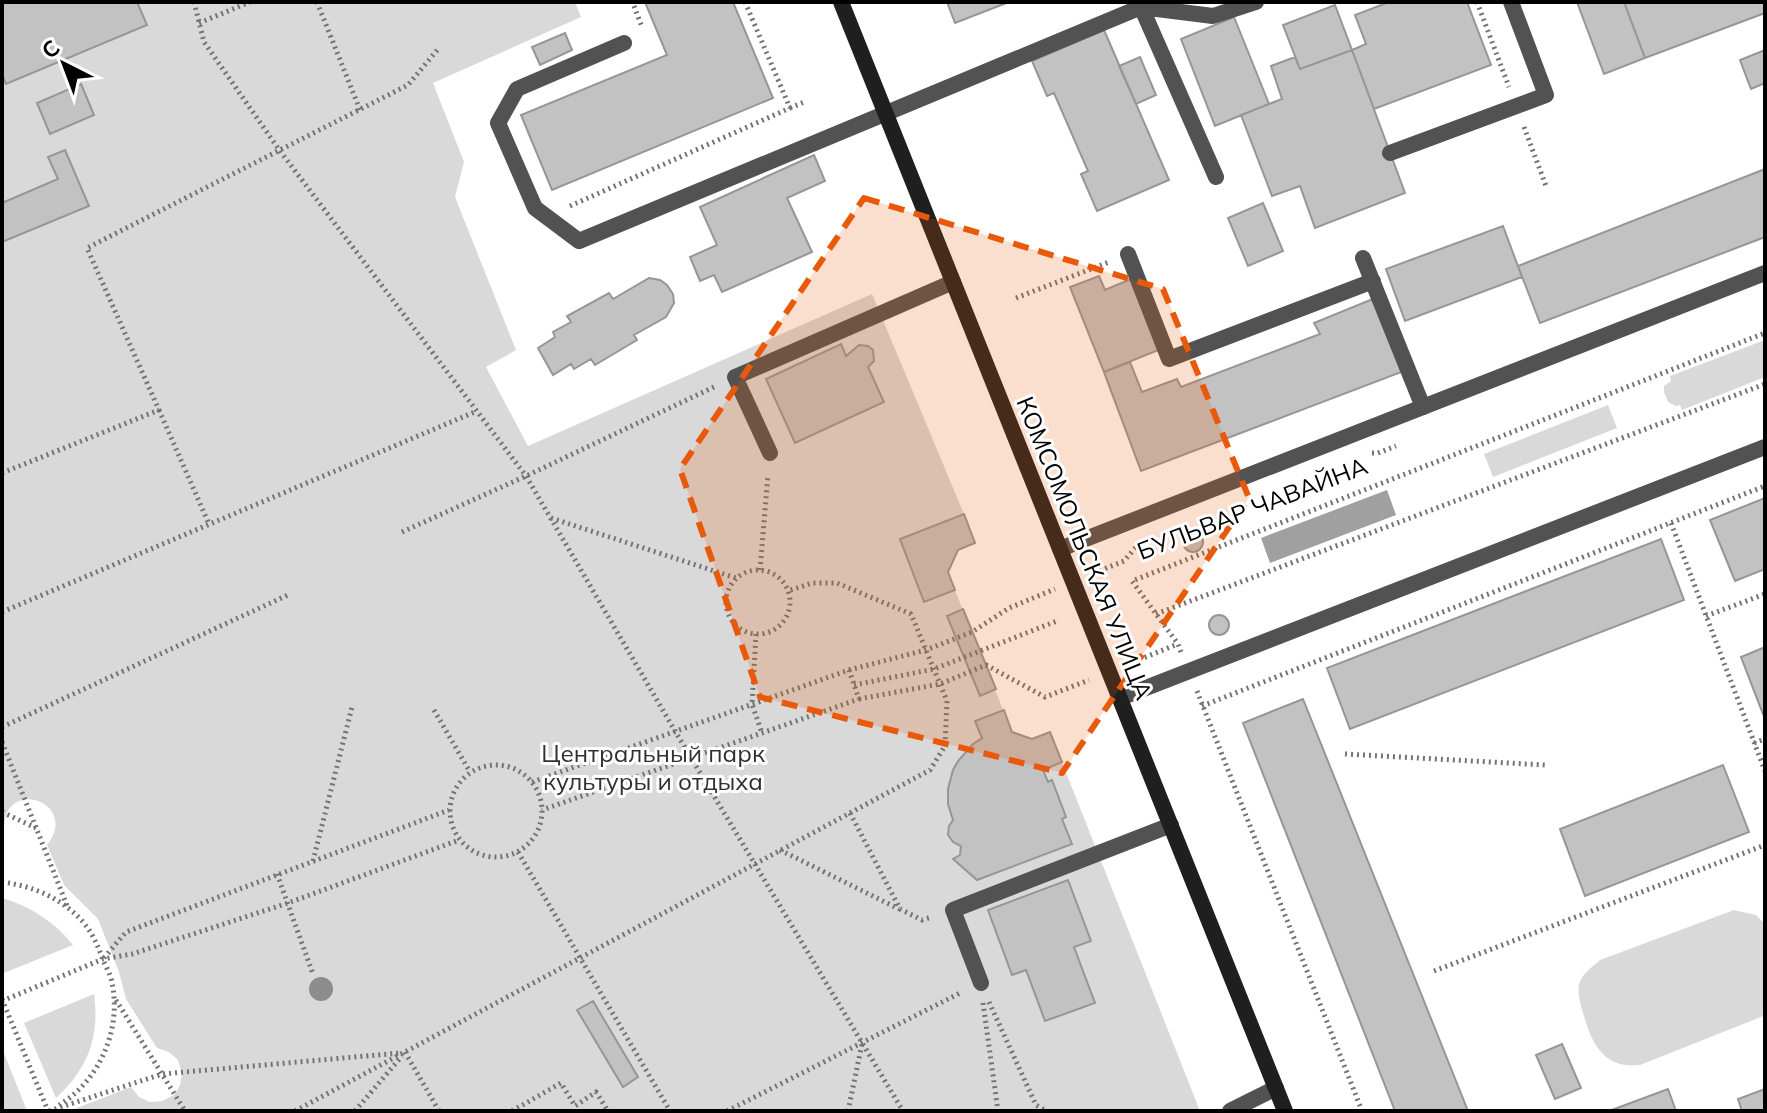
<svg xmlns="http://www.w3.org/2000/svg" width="1767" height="1113" font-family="Mulish,sans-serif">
  <rect width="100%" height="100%" fill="#fff"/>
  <path fill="#d9d9d9" d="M 2,2 L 575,2 L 581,17 L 433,83 L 464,162 L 455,197 L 516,350 L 486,367 L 528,446 L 872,294 L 964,514 L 958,550 L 948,573 L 1012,732 L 1032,739 L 1050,732 L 1200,1111 L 69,1111 L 131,1087 L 139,1097 L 150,1102 L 162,1101 L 174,1095 L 180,1085 L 182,1073 L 178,1060 L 169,1052 L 157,1048 L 126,999 L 119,972 L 98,919 L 64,885 L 47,845 C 81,802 2,775 4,831 L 2,832 Z
    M 1765,340 L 1765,377 L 1682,410 L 1680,405 L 1676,406 L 1668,402 L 1664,392 L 1664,386 L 1671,381 L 1670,376 Z
    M 1608,405 L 1617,428 L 1493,477 L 1484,454 Z
    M 2,898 C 30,906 55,922 73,945 L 4,973 L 2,968 Z
    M 1734,910 L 1756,915 L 1765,924 L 1765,1014 L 1761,1017 L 1640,1065 C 1605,1069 1592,1045 1584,1016 C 1581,1007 1577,993 1579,984 C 1582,974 1592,967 1600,960 Z
    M 94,994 C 100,1036 88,1069 56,1098 L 24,1023 Z
    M 2,1048 L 27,1111 L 2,1111 Z"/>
  <path fill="#a0a0a0" d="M 1387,490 L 1396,515 L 1270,563 L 1261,538 Z"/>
  <path fill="#c2c2c2" stroke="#969696" stroke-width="2" d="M 2,2 L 137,2 L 147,25 L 6,84 L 2,75 Z
    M 645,2 L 733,2 L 773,98 L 552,190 L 521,115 L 667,55 Z
    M 947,2 L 1009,2 L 955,23 Z
    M 1389,2 L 1467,2 L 1491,65 L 1374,109 L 1352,50 L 1366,44 L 1355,15 Z
    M 1577,2 L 1624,2 L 1645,58 L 1604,74 Z
    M 1624,2 L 1765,2 L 1765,13 L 1645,58 Z
    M 1335,5 L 1352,50 L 1300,69 L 1283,25 Z
    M 1234,17 L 1269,104 L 1215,126 L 1181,39 Z
    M 1104,30 L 1169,180 L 1097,211 L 1081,174 L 1088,171 L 1054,93 L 1047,96 L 1032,61 Z
    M 565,33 L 572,50 L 540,65 L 532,47 Z
    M 1352,50 L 1405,193 L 1315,228 L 1300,186 L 1272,196 L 1241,115 L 1282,99 L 1271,66 L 1295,57 L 1300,69 Z
    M 1765,50 L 1765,83 L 1751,89 L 1740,60 Z
    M 1140,57 L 1156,95 L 1136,104 L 1119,66 Z
    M 81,84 L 94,115 L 50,134 L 37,103 Z
    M 65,150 L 89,206 L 2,242 L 2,203 L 58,179 L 48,157 Z
    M 814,155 L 825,181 L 787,198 L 812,252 L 722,292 L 714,275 L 700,281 L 690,257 L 717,245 L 700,207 Z
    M 1765,169 L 1765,237 L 1540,323 L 1518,266 Z
    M 1263,203 L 1283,251 L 1248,266 L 1228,218 Z
    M 1503,226 L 1522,277 L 1405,321 L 1386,269 Z
    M 1099,276 L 1105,290 L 1133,278 L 1161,349 L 1104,372 L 1070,287 Z
    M 649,278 L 660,280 L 667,285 L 673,294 L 674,303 L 666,317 L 634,335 L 637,340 L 595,365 L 591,359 L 574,369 L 571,364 L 553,375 L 538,348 L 555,337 L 553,332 L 571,322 L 567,316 L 609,293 L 613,299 Z
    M 1375,298 L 1404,371 L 1141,471 L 1104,372 L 1130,362 L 1142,392 L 1177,379 L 1181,387 L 1320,334 L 1314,323 Z
    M 841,344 L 846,356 L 859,345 L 868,346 L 873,350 L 874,361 L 868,367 L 884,402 L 795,443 L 766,379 Z
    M 1765,498 L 1765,569 L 1735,581 L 1710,520 Z
    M 964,514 L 975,543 L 958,550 L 948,572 L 955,590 L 924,602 L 900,539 Z
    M1183 542a10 10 0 1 1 20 0a10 10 0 1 1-20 0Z
    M 1661,539 L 1684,600 L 1350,729 L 1327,668 Z
    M 963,609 L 996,689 L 980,696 L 947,616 Z
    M1209 625a10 10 0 1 1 20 0a10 10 0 1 1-20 0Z
    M 1765,647 L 1765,713 L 1763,714 L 1741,657 Z
    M 1303,699 L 1468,1111 L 1395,1111 L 1243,723 Z
    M 1004,710 L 1012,732 L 1032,739 L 1050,732 L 1062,762 L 1043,770 L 1048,782 L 1052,780 L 1066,817 L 1062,819 L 1072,844 L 977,880 L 953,859 L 960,855 L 961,846 L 953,842 L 948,835 L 949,826 L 953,820 L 948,804 L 948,789 L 953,770 L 958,761 L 973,744 L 982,738 L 975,721 Z
    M 1723,765 L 1749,832 L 1585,896 L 1560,829 Z
    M 1068,880 L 1091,941 L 1074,947 L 1095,1003 L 1045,1021 L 1026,970 L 1012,975 L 988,910 Z
    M 593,1001 L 638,1077 L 623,1087 L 577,1010 Z
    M 1562,1044 L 1581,1088 L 1555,1099 L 1536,1055 Z
    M 1668,1089 L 1676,1111 L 1609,1111 Z
    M 1765,1089 L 1765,1111 L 1742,1111 L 1738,1099 Z"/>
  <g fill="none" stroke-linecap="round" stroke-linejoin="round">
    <path stroke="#747474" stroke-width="5" stroke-dasharray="2 4" stroke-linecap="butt" d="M 194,2 L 204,42 L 280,151 L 526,476 L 675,731 L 903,1111
      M 317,2 L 360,110
      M 1477,2 L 1509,87
      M 634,6 L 642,27
      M 199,23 L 250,2
      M 790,108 L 804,102
      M 1524,127 L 1546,186
      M 570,206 L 790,108 L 745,2
      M 1016,298 L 1109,262
      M 159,410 L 209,524
      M 1372,453 L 1378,453 L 1396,446
      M 2,473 L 159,410 L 87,248 L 408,85 L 439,48
      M 551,518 L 736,578
      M 1671,523 L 1765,771
      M 402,532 L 526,476 L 716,386
      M 760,570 L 768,475
      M726 602a32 32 0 1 1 64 0a32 32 0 1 1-64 0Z
      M 1094,573 L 1124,561 L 1138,545
      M 2,612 L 477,411
      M 1156,614 L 1765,384
      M 1706,616 L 1765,594
      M 756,634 L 752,704 L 762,733
      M 1181,652 L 1178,644 L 1132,581 L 1765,333
      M 1128,664 L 1178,644
      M 849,670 L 926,650 L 972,632 L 1009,608 L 1055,589
      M 854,685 L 934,669 L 1057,621
      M 1197,691 L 1362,1111
      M 859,699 L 940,684 L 986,665 L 1045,697 L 1089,680
      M 1202,706 L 1765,486
      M 434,710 L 470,772
      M 2,727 L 290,594
      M 2,742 L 68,908
      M 1754,743 L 1765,739
      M 1345,754 L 1545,765
      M450 811a46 46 0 1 1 92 0a46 46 0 1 1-92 0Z
      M 532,782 L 849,670 L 859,699 L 542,810
      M 2,812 L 36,828
      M 850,813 L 900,909 L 922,920 L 932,917
      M 780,850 L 899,909
      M 518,852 L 670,1111
      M 313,861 L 352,707
      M 277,874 L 313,974
      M 2,882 C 33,886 62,898 83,922 C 93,934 98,946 103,960 C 106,967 111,975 112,983 C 122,1030 99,1081 59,1105
      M 104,958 L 126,932 L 449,810
      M 1434,971 L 1765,845
      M 2,999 L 48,1111
      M 116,1000 L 185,1111
      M 2,1001 L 103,959 L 132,954 L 288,903 L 459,840
      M 989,1002 L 1036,1105 L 1046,1111
      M 983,1003 L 998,1111
      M 405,1052 L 439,1111
      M 49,1111 L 162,1074 L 400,1053
      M 295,1111 L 930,770 L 945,746 L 947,701 L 911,614 L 837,583 L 812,583 L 788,591
      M 355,1111 L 402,1056
      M 512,1111 L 561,1083 L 575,1106 L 596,1092 L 608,1111
      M 727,1111 L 962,992
      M 848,1111 L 862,1044"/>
    <path stroke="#525252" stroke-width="16" d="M 1139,2 L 1216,177
      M 624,43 L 517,89 L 498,123 L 535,208 L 579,241 L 1141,7 L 1213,16 L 1256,2
      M 1390,153 L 1546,95 L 1511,2
      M 1128,254 L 1169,359 L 1373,281
      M 1363,258 L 1423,407
      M 770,453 L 735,377 L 953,282
      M 981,983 L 953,910 L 1171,825
      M 1230,1111 L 1276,1088"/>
    <path stroke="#525252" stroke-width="16" d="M 1060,549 L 1765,273
      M 1120,698 L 1765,447"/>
    <path stroke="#1f1f1f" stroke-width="16" d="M 841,2 L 1285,1111"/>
  </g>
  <circle fill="#8d8d8d" cx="321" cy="989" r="12"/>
  <path fill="#e8590c" fill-opacity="0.2" stroke="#e8590c" stroke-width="6" stroke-dasharray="16 10" stroke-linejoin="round" d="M 864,198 L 1163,289 L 1249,498 L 1062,773 L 760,697 L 680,469 Z"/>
  <g text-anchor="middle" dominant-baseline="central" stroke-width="6" stroke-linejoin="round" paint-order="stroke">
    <g font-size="24" fill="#000" stroke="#fff">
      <text transform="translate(1252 508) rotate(-21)">БУЛЬВАР ЧАВАЙНА</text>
      <text transform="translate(1085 548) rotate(68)">КОМСОМОЛЬСКАЯ УЛИЦА</text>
    </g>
    <g font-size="24" fill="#303030" stroke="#fff">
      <text x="653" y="753">Центральный парк<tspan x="653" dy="28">культуры и отдыха</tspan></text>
    </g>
  </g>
  <rect width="1767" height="1113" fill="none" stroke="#000000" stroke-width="8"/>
  <g transform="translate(64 64) rotate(318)" stroke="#ffffff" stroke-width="6" paint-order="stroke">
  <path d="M0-6L14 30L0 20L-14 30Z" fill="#000000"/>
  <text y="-12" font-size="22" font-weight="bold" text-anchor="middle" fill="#000000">С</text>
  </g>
</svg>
